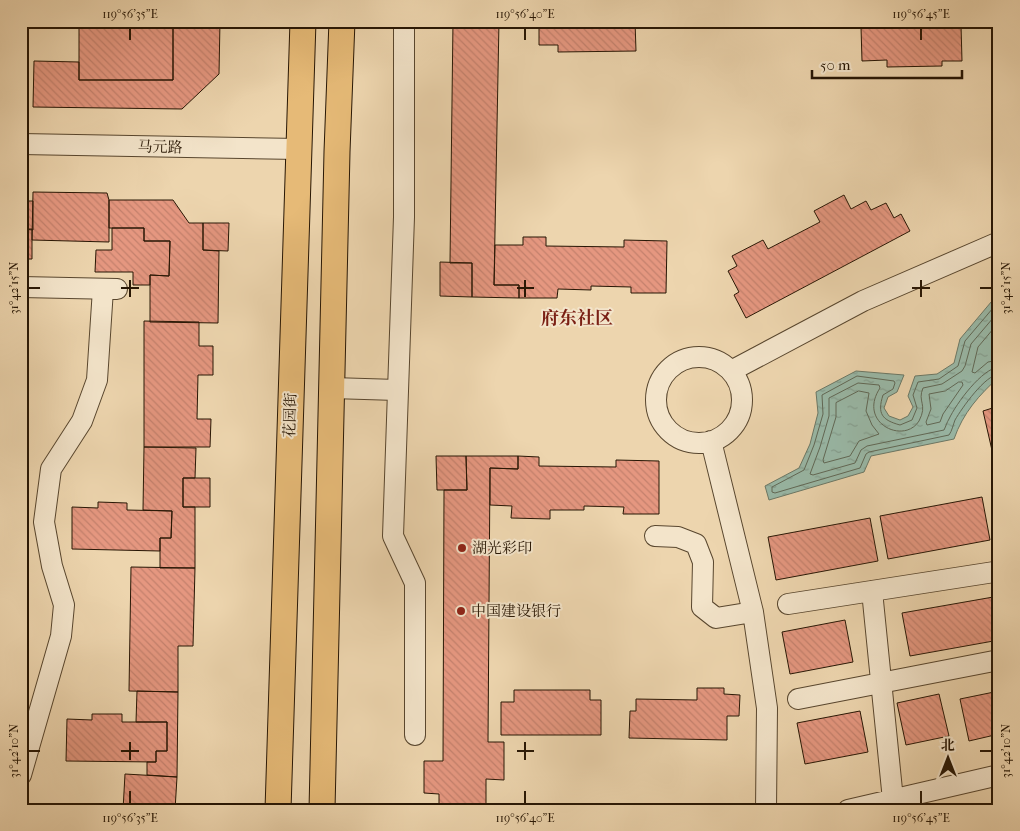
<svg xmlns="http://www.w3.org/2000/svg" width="1020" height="831" font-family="'IM FELL French Canon','Noto Serif SC',serif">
  <defs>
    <pattern id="water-ripples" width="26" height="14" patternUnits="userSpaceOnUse" patternTransform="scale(1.25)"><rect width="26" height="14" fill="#99b9a8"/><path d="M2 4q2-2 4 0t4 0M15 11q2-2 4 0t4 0" fill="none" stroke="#849e8f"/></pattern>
    <pattern id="building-back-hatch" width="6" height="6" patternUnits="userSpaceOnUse" patternTransform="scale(1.25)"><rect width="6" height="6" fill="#e59780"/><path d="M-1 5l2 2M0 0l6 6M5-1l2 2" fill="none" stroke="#c4816d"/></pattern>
  </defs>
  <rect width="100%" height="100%" fill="#edd5ae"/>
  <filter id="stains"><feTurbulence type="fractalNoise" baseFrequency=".004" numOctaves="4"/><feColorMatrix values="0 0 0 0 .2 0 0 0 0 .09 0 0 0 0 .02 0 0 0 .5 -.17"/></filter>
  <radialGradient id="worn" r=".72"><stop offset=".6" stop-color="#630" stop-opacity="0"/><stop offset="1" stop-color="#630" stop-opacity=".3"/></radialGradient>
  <path fill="url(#water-ripples)" stroke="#6b7866" d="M 997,295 L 999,295 L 999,377 C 979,395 963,413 954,439 L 871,456 L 864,472 L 769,500 L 765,486 L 799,468 L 810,444 L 818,413 L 816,392 L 856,371 L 904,375 L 897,392 L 888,397 L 884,408 L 889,416 L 900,420 L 908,416 L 913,407 L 908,396 L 915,376 L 937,374 L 954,363 L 960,339 Z"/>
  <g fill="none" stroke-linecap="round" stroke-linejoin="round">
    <path stroke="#606856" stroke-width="1" d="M 999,301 L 965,341 L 958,366 L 939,379 L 918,382 L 913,395 L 917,408 L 912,420 L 900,425 C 882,420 877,414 883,395 L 893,389 L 895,383 L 894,381 L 857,376 L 822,395 L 823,414 L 814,445 L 804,470 L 772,487 L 772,492 L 775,493 L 860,468 L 866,454 L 869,452 L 949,435 C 952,431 953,425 955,420 C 962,408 985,375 999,374
      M 999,311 L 971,344 L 965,366 L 962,371 L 942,384 L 923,388 C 917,402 928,404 919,421 C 904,445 857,423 880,388 L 879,385 L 858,383 L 829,398 L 829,416 L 820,447 L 810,474 L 813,475 L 855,463 L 861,450 L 867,446 L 944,430 C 946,426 947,422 949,419 C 956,404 982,368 999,367
      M 999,322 L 978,347 L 972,372 L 975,373 L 988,362 L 999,360
      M 959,382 L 962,382 L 963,385 L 943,414 L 940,422 L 927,425 L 926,422 L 931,409 L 929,394 L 945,391 Z
      M 859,391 L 869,393 L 866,411 L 872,425 L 879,434 L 859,441 L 850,456 L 824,463 L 823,460 L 836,417 L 836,403 Z"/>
  </g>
  <path fill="url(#building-back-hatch)" stroke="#271604" d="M 104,21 L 137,21 L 137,25 L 173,25 L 173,80 L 79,80 L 79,24 L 104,24 Z
    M 168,21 L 220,21 L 219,74 L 182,109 L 33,107 L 34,61 L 79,62 L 79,80 L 173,80 L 173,25 L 168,25 Z
    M 453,21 L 499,21 L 494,285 L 519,285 L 519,298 L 472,297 L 472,263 L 450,263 Z
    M 539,21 L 635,21 L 636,51 L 558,52 L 558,45 L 539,45 Z
    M 882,21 L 934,21 L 934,25 L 961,25 L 962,61 L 942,61 L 942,66 L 887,67 L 887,60 L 862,61 L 861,27 L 882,27 Z
    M 33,192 L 107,193 L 109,200 L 109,242 L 32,240 Z
    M 844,195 L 851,209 L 866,201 L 871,210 L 886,203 L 894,218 L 901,214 L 910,231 L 746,318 L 734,295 L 739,292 L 728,271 L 737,266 L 732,256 L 763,240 L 768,249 L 820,222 L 814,211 Z
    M 109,200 L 173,200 L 189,223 L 203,223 L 203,250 L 219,251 L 218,323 L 150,322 L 150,275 L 169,276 L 170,241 L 144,241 L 144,228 L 109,228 Z
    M 21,201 L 33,201 L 33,230 L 21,229 Z
    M 203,223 L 229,223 L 228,251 L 203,250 Z
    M 112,228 L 144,228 L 144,241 L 170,241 L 169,276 L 150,275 L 150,285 L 133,285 L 133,272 L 95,272 L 96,250 L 112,250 Z
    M 21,229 L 32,229 L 32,259 L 21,259 Z
    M 523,237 L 546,237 L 546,246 L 624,247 L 624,240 L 667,241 L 666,293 L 631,293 L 631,287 L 591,286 L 591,290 L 558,289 L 557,298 L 519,298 L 519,285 L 494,285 L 495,245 L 523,245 Z
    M 440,262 L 472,263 L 472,297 L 440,296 Z
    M 144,321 L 199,322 L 199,346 L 213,346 L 213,375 L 198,375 L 197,419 L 211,419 L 210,447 L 144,447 Z
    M 999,406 L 999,481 L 983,411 Z
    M 144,447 L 196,448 L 195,478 L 183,478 L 183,507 L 195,507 L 195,568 L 160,568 L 160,538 L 171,538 L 172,511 L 143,510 Z
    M 436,456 L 466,456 L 467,490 L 437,490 Z
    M 466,456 L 518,456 L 518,469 L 490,468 L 488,742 L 504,742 L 504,780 L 486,779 L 486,810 L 439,810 L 439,794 L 424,793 L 424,761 L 443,761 L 444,490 L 467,490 Z
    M 518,456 L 539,457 L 539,466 L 616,467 L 616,460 L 659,461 L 659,514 L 623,514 L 624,507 L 584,506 L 584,510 L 550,510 L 550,519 L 511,518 L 512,506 L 490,505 L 490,468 L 518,469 Z
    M 183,478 L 210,478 L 210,507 L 183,507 Z
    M 982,497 L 990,540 L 888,559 L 880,516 Z
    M 98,502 L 127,503 L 127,510 L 172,511 L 171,538 L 160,538 L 160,551 L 72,549 L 72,507 L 98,508 Z
    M 870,518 L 878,561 L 776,580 L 768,537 Z
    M 131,567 L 195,568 L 193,646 L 178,646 L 178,692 L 129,691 Z
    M 999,596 L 999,640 L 910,656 L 902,613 Z
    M 845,620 L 853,662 L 790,674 L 782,632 Z
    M 697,688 L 724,688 L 724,694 L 740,695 L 739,716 L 727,716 L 727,740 L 629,738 L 630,711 L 636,711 L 636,699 L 697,700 Z
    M 514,690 L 590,690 L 590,700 L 601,700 L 601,735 L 501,735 L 501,702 L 514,702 Z
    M 137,691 L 178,692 L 177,777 L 147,775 L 147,762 L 156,762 L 156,751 L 167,751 L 167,722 L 136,722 Z
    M 999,691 L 999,734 L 969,741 L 960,699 Z
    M 939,694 L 949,736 L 906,745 L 897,703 Z
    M 860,711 L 868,752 L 805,764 L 797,723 Z
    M 92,714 L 122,714 L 122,722 L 167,722 L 167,751 L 156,751 L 156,762 L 66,761 L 67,719 L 92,720 Z
    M 125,774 L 177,777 L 175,810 L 123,810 Z
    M 911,802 L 983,810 L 910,810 Z"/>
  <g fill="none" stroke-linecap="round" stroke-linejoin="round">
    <defs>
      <path id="minor" d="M 404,21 L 404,217 L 393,536 L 415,583 L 415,735
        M 21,144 L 298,149
        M 21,287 L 117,289
        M656 400a43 43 0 1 1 86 0a43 43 0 1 1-86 0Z
        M 731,371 L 863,301 L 999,242
        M 332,388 L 397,390
        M 711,441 L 753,612 L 767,708 L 766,810
        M 655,536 L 678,537 L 696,544 L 703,562 L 702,607 L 716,618 L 753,612
        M 872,591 L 894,810
        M 788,604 L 994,572
        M 798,699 L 999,660
        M 21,775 L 61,636 L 64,605 L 52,566 L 44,522 L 51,469 L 82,421 L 97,380 L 103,289
        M 848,810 L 999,775"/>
      <path id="major" d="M 278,810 L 303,21
        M 322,810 L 337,152 L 342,21"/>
    </defs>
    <use href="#minor" stroke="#58462e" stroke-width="22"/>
    <use href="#major" stroke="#271604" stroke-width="27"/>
    <use href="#minor" stroke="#f3e4ca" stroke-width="20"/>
    <use href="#major" stroke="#e6ba77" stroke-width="25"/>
  </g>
  <path fill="none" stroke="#271604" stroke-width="2" d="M 130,28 L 130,40M 525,28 L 525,40M 921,28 L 921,40M 130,280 L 130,297M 525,280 L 525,297M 921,280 L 921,297M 28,288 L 40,288M 121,288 L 139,288M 517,288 L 534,288M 912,288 L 930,288M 980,288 L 992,288M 130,742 L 130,760M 525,742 L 525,760M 28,751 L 40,751M 121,751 L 139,751M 517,751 L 534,751M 980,751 L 992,751M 130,791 L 130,804M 525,791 L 525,804M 921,791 L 921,804"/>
  <g fill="#8f2418" stroke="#f3e4ca" stroke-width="2">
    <circle cx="462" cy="548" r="5"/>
    <circle cx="461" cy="611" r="5"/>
  </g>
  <g text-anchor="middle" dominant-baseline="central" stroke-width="4" stroke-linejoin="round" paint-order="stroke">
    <g font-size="15" fill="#271604" stroke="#f3e4ca">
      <text transform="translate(160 147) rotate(1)">马元路</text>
      <text transform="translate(290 415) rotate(-88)">花园街</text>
    </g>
    <g font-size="15" fill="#271604" stroke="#f3e4ca" text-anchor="start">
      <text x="472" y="548">湖光彩印</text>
      <text x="471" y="611">中国建设银行</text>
    </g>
    <g font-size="18" font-weight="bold" fill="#7a1f14" stroke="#f3e4ca">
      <text x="577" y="318">府东社区</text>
    </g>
  </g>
  <rect width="1020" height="831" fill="none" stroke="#edd5ae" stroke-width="55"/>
  <g transform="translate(948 758)" stroke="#f3e4ca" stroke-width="4" paint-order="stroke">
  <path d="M0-4L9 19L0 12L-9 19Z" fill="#271604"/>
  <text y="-8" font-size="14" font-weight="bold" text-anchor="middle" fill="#271604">北</text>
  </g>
  <path d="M812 70v8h150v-8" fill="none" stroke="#271604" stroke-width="2.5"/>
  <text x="820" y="70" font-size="15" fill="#271604" stroke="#f3e4ca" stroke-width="4" paint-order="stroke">50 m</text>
  <rect x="28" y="28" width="964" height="776" fill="none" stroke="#271604" stroke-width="2"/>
  <g font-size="12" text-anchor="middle" fill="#271604">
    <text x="130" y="18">119°56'35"E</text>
    <text x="525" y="18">119°56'40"E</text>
    <text x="921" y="18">119°56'45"E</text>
    <text transform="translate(14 288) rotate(-90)" y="4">31°42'15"N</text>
    <text transform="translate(1006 288) rotate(-90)" y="4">31°42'15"N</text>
    <text transform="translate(14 751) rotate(-90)" y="4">31°42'10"N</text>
    <text transform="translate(1006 751) rotate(-90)" y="4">31°42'10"N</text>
    <text x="130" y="822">119°56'35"E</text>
    <text x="525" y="822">119°56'40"E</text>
    <text x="921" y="822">119°56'45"E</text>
  </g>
  <rect width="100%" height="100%" filter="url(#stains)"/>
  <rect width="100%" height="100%" fill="url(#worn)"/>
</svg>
